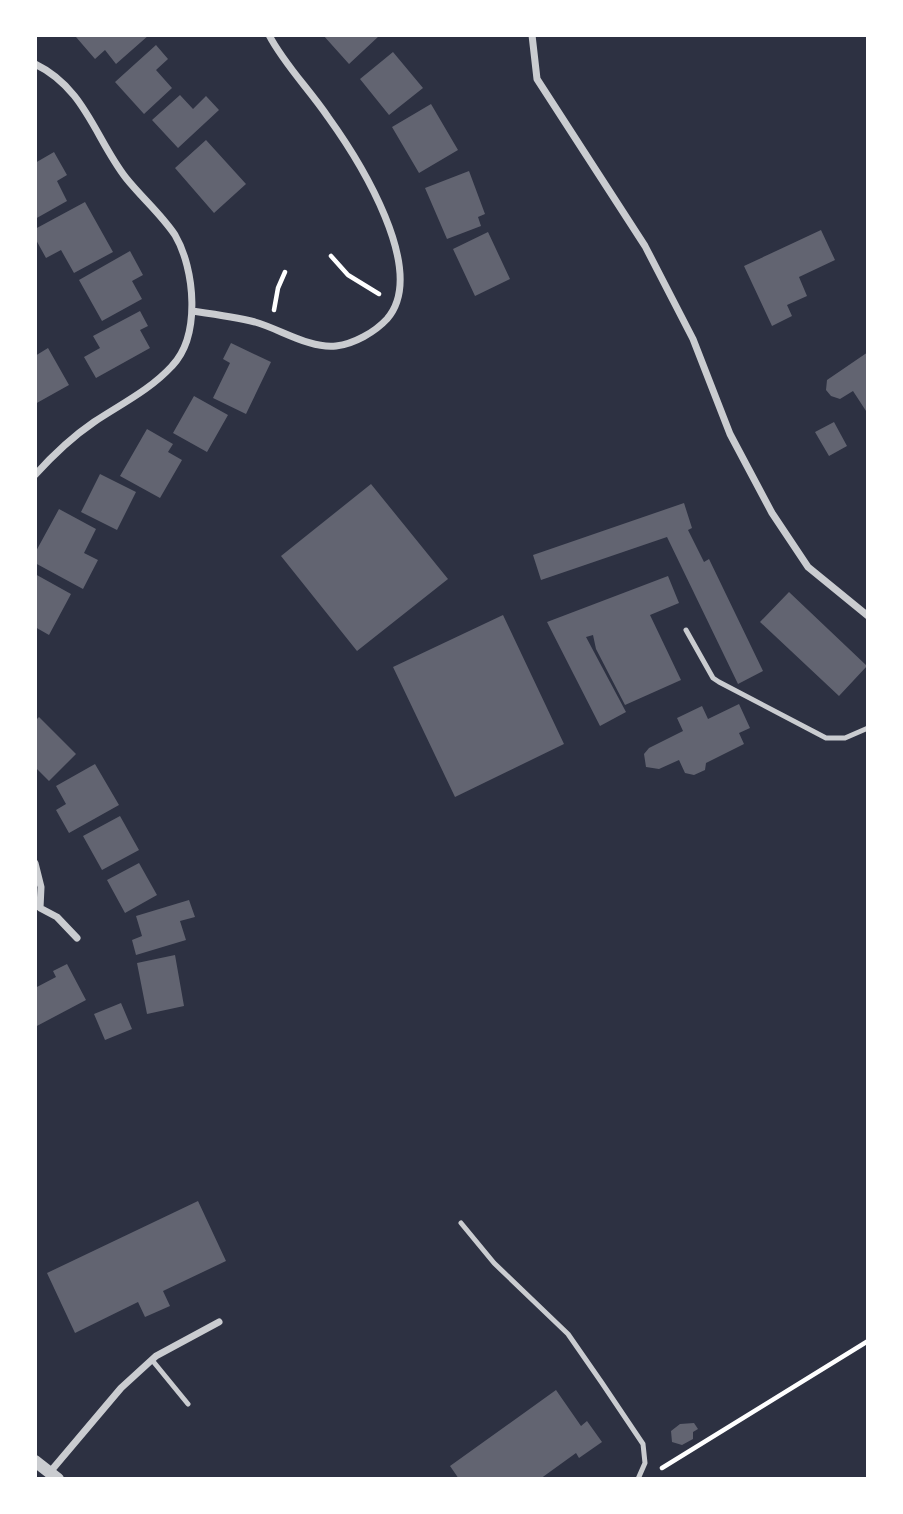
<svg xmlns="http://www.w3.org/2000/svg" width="903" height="1514" font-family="'Public Sans',sans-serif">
  <rect width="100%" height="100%" fill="#2d3142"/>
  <path fill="#626471" d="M 79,35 L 149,35 L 116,64 L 105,50 L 95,59 L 76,37 Z
    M 323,35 L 378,35 L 379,36 L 349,64 Z
    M 156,45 L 168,59 L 156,70 L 172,88 L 144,114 L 115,82 Z
    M 393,52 L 423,88 L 389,115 L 360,79 Z
    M 180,95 L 193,109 L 206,96 L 219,110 L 178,148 L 152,120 Z
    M 431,104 L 458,150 L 419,173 L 392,127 Z
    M 206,140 L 246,184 L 214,213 L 175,168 Z
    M 54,152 L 67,175 L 57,181 L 67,201 L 35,219 L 35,163 Z
    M 469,171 L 485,214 L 478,217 L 481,226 L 447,239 L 425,188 Z
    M 85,202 L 113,252 L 74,273 L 61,250 L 46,258 L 35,238 L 35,229 Z
    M 821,230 L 835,260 L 799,277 L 807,296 L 787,305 L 792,316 L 772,326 L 744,266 Z
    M 488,232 L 510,279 L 475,296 L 453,249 Z
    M 130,251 L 143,275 L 132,281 L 142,299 L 102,321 L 79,280 Z
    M 140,311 L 148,326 L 140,330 L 150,348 L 96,378 L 84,357 L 100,348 L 93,336 Z
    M 231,343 L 271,362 L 246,414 L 213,398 L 230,363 L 223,359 Z
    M 48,348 L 69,385 L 35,404 L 35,356 Z
    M 868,352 L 868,414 L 853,391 L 840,399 L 831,396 L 826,390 L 827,380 Z
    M 194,396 L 228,415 L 207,452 L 173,433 Z
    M 834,422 L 847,446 L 829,456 L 815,432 Z
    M 147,429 L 173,444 L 168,452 L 182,460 L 160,498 L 120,476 Z
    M 100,474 L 136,492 L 117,530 L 81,512 Z
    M 371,484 L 448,579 L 357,651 L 281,556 Z
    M 684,503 L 692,528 L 688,530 L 704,562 L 709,559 L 763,671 L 738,684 L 667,537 L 541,580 L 533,555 Z
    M 59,509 L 96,529 L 84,553 L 98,560 L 83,589 L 35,563 L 35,553 Z
    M 35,574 L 71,594 L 49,635 L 35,627 Z
    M 668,576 L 679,603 L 650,615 L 681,680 L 625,705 L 596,649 L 593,635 L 586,637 L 626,712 L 600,726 L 547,622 Z
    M 789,592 L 867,666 L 839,696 L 760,622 Z
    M 503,615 L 564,744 L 455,797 L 393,667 Z
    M 739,704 L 750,728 L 739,733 L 744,744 L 706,763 L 705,770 L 694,775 L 685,773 L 679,760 L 659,769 L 646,767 L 644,754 L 649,748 L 683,731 L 677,718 L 702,706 L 708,719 Z
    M 39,717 L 76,754 L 49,781 L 35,767 L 35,721 Z
    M 95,764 L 119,805 L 69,833 L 56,810 L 66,804 L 56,786 Z
    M 120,816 L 139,850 L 102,870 L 83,836 Z
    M 139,863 L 157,895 L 125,913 L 107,880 Z
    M 189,900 L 195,917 L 180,921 L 186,940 L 136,955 L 132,940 L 142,936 L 136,916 Z
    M 175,955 L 184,1006 L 147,1014 L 137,963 Z
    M 67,964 L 86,1000 L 35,1027 L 35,988 L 56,977 L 53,971 Z
    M 121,1003 L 132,1029 L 105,1040 L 94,1014 Z
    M 198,1201 L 226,1261 L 163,1291 L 170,1306 L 145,1317 L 138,1302 L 75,1333 L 47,1273 Z
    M 556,1390 L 581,1426 L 587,1421 L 602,1442 L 579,1458 L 576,1453 L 540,1479 L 459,1479 L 450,1466 Z
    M 694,1423 L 698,1429 L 693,1432 L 693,1439 L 682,1445 L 672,1442 L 671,1431 L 680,1424 Z"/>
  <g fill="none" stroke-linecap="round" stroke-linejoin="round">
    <path stroke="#fff" stroke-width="4.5" d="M 331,256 L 348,275 L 379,294
      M 274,310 L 278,288 L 285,272
      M 662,1468 L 868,1341"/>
    <path stroke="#caccd0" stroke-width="5" d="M 686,630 L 713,678 L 719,682 L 826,738 L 845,738 L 868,728
      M 461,1223 L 494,1263 L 568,1334 L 602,1383 L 643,1444 L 645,1463 L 638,1479
      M 152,1360 L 188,1404"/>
    <path stroke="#caccd0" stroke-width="7" d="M 532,35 L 537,79 L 645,246 L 693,339 L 730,434 L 772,513 L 808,567 L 868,616
      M 35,64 C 85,88 95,138 126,178 C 142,198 161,214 175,235 C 195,269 201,336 172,366 C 150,390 121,404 94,422 C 72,437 53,455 35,475
      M 192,311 C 213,314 235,317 255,322 C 280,329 310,349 336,346 C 354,344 375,332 387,319 C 429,271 359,160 328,117 C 309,89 284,64 269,35
      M 35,863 L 41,887 L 40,908 L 57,917 L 77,938
      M 50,1472 L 121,1388 L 156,1356 L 219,1322"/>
    <path stroke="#caccd0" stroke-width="12" d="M 35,1461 L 58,1479"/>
  </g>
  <rect width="903" height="1514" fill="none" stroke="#ffffff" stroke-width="74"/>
</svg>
